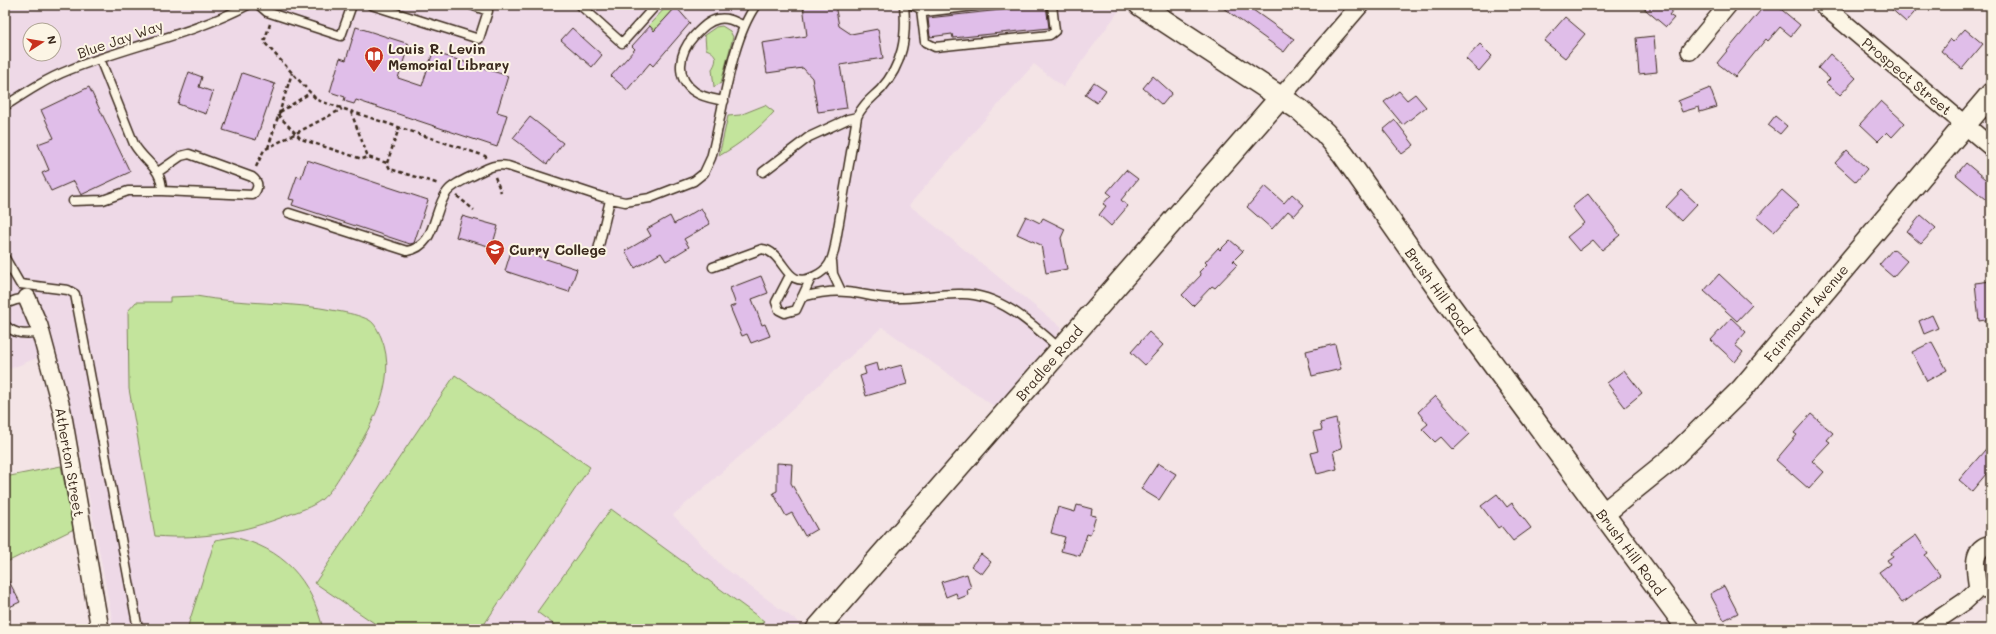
<svg xmlns="http://www.w3.org/2000/svg" width="1996" height="634" font-family="Mali,sans-serif">
  <rect width="100%" height="100%" fill="#f4e4e6"/>
  <filter id="ink" filterUnits="userSpaceOnUse"><feTurbulence type="fractalNoise" baseFrequency=".025" numOctaves="2"/><feDisplacementMap in="SourceGraphic" scale="8" xChannelSelector="R" yChannelSelector="G"/><feConvolveMatrix kernelMatrix="1 2 1 2 8 2 1 2 1" color-interpolation-filters="sRGB"/></filter>
  <g filter="url(#ink)">
    <path fill="#eed9e7" fill-rule="evenodd" d="M 5,5 L 1117,5 L 1121,8 L 1063,87 L 1034,64 L 909,205 L 1062,328 L 995,407 L 882,327 L 781,420 L 673,515 L 722,566 L 805,627 L 803,629 L 114,629 L 80,450 L 56,350 L 5,371 ZM 30,30 L 54,30 L 54,54 L 30,54 Z"/>
    <path fill="#c3e49c" stroke="#7f875d" d="M 668,5 L 676,7 L 654,31 L 649,25 Z
      M 722,26 L 730,31 L 733,37 L 721,83 L 714,87 L 712,69 C 718,60 717,53 706,49 L 705,36 L 703,36 L 716,27 Z
      M 765,105 L 774,112 C 758,130 740,144 719,156 L 728,116 L 740,115 Z
      M 196,296 C 243,305 290,301 337,311 C 348,313 359,315 369,320 C 375,323 378,331 381,337 C 400,382 368,432 345,468 C 338,479 331,492 321,500 C 312,507 299,511 288,515 C 245,532 201,540 155,536 L 129,389 L 128,311 L 136,302 L 170,302 L 170,297 Z
      M 455,375 L 590,467 L 481,629 L 383,629 L 315,583 Z
      M 61,466 L 74,529 L 5,563 L 5,477 Z
      M 611,509 L 764,621 L 758,629 L 560,629 L 537,612 Z
      M 233,537 C 283,548 311,579 323,629 L 187,629 L 215,540 Z"/>
    <path fill="#e0bee9" stroke="#3b2a1e" d="M 803,5 L 835,5 L 839,26 L 851,34 L 878,29 L 883,58 L 840,65 L 847,108 L 818,112 L 812,78 L 803,68 L 767,73 L 762,43 L 807,36 Z
      M 1046,5 L 1049,28 L 953,38 L 952,34 L 930,37 L 928,18 Z
      M 1219,5 L 1246,5 L 1294,39 L 1284,52 Z
      M 1640,5 L 1677,5 L 1669,15 L 1674,18 L 1666,27 Z
      M 1765,5 L 1776,5 L 1800,25 L 1791,36 L 1780,27 L 1768,41 L 1766,39 L 1735,77 L 1717,63 Z
      M 1887,5 L 1921,5 L 1906,22 Z
      M 676,7 L 690,23 L 653,66 L 650,63 L 627,90 L 611,76 L 635,49 L 632,46 L 650,26 L 654,31 Z
      M 1565,17 L 1585,34 L 1565,58 L 1544,41 Z
      M 356,27 L 409,44 L 398,78 L 422,86 L 433,52 L 508,76 L 497,112 L 507,115 L 497,147 L 356,100 L 354,104 L 344,101 L 345,97 L 330,92 L 340,58 L 346,60 Z
      M 572,28 L 602,55 L 592,67 L 561,40 Z
      M 1965,29 L 1983,44 L 1962,69 L 1941,51 L 1950,39 L 1953,42 Z
      M 1654,36 L 1657,72 L 1639,74 L 1636,38 Z
      M 1480,44 L 1492,56 L 1479,71 L 1466,59 Z
      M 1830,54 L 1856,78 L 1840,95 L 1826,83 L 1830,79 L 1818,68 Z
      M 189,72 L 202,77 L 199,87 L 213,92 L 206,114 L 178,104 Z
      M 242,73 L 275,84 L 256,140 L 223,130 Z
      M 1153,76 L 1172,93 L 1162,105 L 1143,88 Z
      M 1094,82 L 1106,90 L 1097,103 L 1085,95 Z
      M 89,87 L 130,172 L 81,195 L 74,181 L 51,191 L 42,173 L 49,170 L 38,144 L 54,138 L 41,110 Z
      M 1710,88 L 1717,107 L 1700,112 L 1699,107 L 1682,112 L 1678,101 Z
      M 1399,91 L 1407,100 L 1415,94 L 1426,107 L 1403,125 L 1384,102 Z
      M 1881,101 L 1905,123 L 1892,137 L 1887,132 L 1878,141 L 1860,124 Z
      M 1775,116 L 1787,126 L 1780,134 L 1768,125 Z
      M 530,117 L 563,143 L 547,164 L 513,138 Z
      M 1395,120 L 1414,145 L 1402,154 L 1383,130 Z
      M 1847,150 L 1867,169 L 1856,182 L 1835,163 Z
      M 307,160 L 428,200 L 414,243 L 410,244 L 292,205 L 294,200 L 289,199 L 297,176 L 301,178 Z
      M 1966,163 L 1991,184 L 1991,204 L 1956,175 Z
      M 1126,170 L 1138,179 L 1121,200 L 1128,206 L 1111,226 L 1099,215 L 1106,206 L 1103,204 L 1111,195 L 1107,192 Z
      M 1265,186 L 1284,203 L 1292,194 L 1304,205 L 1294,216 L 1288,211 L 1272,229 L 1247,207 Z
      M 1682,190 L 1697,204 L 1681,221 L 1666,207 Z
      M 1782,190 L 1799,205 L 1774,232 L 1757,217 Z
      M 1588,194 L 1620,235 L 1602,250 L 1593,240 L 1579,251 L 1567,237 L 1584,223 L 1572,207 Z
      M 701,208 L 710,224 L 684,239 L 689,247 L 666,261 L 661,253 L 635,268 L 625,251 L 651,236 L 647,229 L 670,216 L 674,224 Z
      M 1921,215 L 1936,228 L 1921,244 L 1907,232 Z
      M 462,216 L 498,226 L 492,247 L 456,237 Z
      M 1026,216 L 1040,223 L 1043,218 L 1065,229 L 1061,238 L 1067,269 L 1046,273 L 1041,245 L 1017,234 Z
      M 1230,240 L 1243,251 L 1233,261 L 1237,265 L 1215,288 L 1212,286 L 1193,306 L 1182,295 L 1201,275 L 1199,272 L 1207,264 L 1205,262 L 1218,248 L 1220,250 Z
      M 512,248 L 577,269 L 569,292 L 505,271 Z
      M 1893,249 L 1907,261 L 1893,277 L 1879,265 Z
      M 1719,274 L 1752,305 L 1737,321 L 1704,291 Z
      M 761,276 L 768,293 L 752,299 L 762,325 L 765,324 L 770,336 L 751,343 L 747,334 L 742,336 L 730,307 L 736,305 L 730,288 Z
      M 1991,281 L 1991,319 L 1979,321 L 1975,283 Z
      M 1932,315 L 1938,328 L 1924,334 L 1919,321 Z
      M 1731,318 L 1746,332 L 1735,345 L 1743,352 L 1735,362 L 1711,340 Z
      M 1149,332 L 1163,345 L 1145,365 L 1131,352 Z
      M 1932,342 L 1947,370 L 1927,381 L 1912,352 Z
      M 1335,344 L 1341,369 L 1312,376 L 1306,351 Z
      M 877,363 L 879,371 L 902,365 L 907,384 L 866,396 L 860,376 L 866,374 L 864,367 Z
      M 1624,370 L 1642,393 L 1625,407 L 1607,383 Z
      M 1435,396 L 1470,434 L 1453,450 L 1441,437 L 1435,442 L 1422,429 L 1428,424 L 1418,412 Z
      M 1811,414 L 1833,433 L 1827,440 L 1830,442 L 1812,461 L 1824,472 L 1809,489 L 1776,460 L 1797,435 L 1794,433 Z
      M 1336,419 L 1342,448 L 1333,451 L 1337,469 L 1317,474 L 1311,453 L 1318,451 L 1313,432 L 1322,430 L 1320,423 Z
      M 1991,443 L 1991,468 L 1972,491 L 1959,480 Z
      M 777,463 L 792,464 L 791,483 L 817,529 L 805,536 L 792,513 L 786,516 L 773,493 L 777,491 Z
      M 1158,463 L 1176,474 L 1159,500 L 1141,489 Z
      M 1497,494 L 1507,507 L 1512,503 L 1531,528 L 1513,541 L 1501,526 L 1498,528 L 1481,506 Z
      M 1077,505 L 1092,509 L 1091,515 L 1096,516 L 1090,535 L 1087,534 L 1080,556 L 1061,551 L 1065,537 L 1051,533 L 1058,507 L 1075,512 Z
      M 1916,535 L 1928,553 L 1925,555 L 1940,575 L 1902,603 L 1879,572 L 1890,564 L 1887,560 L 1893,556 L 1891,553 Z
      M 981,554 L 991,562 L 982,574 L 971,566 Z
      M 5,574 L 20,602 L 5,609 Z
      M 967,574 L 971,588 L 967,589 L 968,595 L 958,599 L 956,593 L 946,597 L 941,582 Z
      M 1724,586 L 1738,613 L 1724,620 L 1710,594 Z"/>
    <g fill="none" stroke-linecap="round" stroke-linejoin="round">
      <defs>
        <path id="service" d="M 259,5 L 267,12 L 341,36 L 352,5
          M 371,5 L 479,39 L 488,11 L 471,5
          M 580,5 L 622,43 L 656,5
          M 911,5 L 917,7 L 925,12 L 983,5
          M 921,9 L 925,42 L 935,47 L 1050,35 L 1055,31 L 1052,5
          M 724,101 C 715,99 704,98 695,92 C 674,78 679,52 694,36 C 701,29 708,21 718,19 C 728,17 736,22 744,26
          M 5,106 C 25,93 46,79 69,70 C 127,46 192,35 248,5
          M 158,172 L 181,156 L 189,154 L 252,177 C 259,182 259,188 253,195 L 162,191
          M 763,172 L 809,137 L 848,119 L 857,117
          M 73,201 L 103,200 L 128,191 L 162,191 C 162,167 145,163 134,144 L 100,59
          M 289,213 L 407,251 C 437,246 432,212 447,192 C 453,184 466,179 476,174 C 486,169 495,163 508,166 L 602,197 L 625,202 L 650,198 L 694,181 L 704,173 L 711,158 C 723,114 730,41 756,5
          M 598,250 L 610,200
          M 5,258 L 20,284 L 68,290 L 75,294 L 138,629
          M 832,261 L 833,274 L 841,291
          M 713,267 L 762,249 C 786,252 784,292 815,276 C 829,269 832,261 835,246 L 857,117 C 862,105 872,98 881,89 C 903,64 907,37 904,5
          M 790,275 L 776,302 L 779,310 L 785,313 L 796,310 L 811,278
          M 802,297 C 817,293 832,290 847,292 C 860,293 873,297 886,298 C 912,300 937,293 962,294 C 1001,294 1033,325 1060,349
          M 5,304 L 16,300 L 27,298
          M 5,325 C 15,335 27,335 40,332"/>
        <path id="minor" d="M 1823,5 L 1991,147
          M 1690,51 L 1728,5
          M 1281,97 L 1360,5
          M 27,298 L 39,326 L 62,411 L 100,629
          M 1978,589 C 1976,573 1969,548 1991,544
          M 1924,629 L 1964,602 L 1978,589 L 1991,588"/>
        <path id="tertiary" d="M 1140,5 L 1300,110 L 1325,133 L 1343,154 L 1440,292 L 1688,629
          M 1603,514 L 1670,460 L 1742,389 L 1991,94
          M 817,629 L 1281,97"/>
      </defs>
      <use href="#service" stroke="#3b2a1e" stroke-width="11"/>
      <use href="#minor" stroke="#3b2a1e" stroke-width="20"/>
      <use href="#tertiary" stroke="#3b2a1e" stroke-width="24"/>
      <path stroke="#3b2a1e" stroke-width="2.5" stroke-dasharray="4 3" stroke-linecap="butt" d="M 270,24 L 264,42 L 317,100 L 485,156 L 487,158
        M 280,112 L 310,93
        M 351,112 L 368,157
        M 278,115 L 301,139 L 362,159 L 368,157 L 387,163 L 390,169 L 439,184
        M 268,148 L 292,73
        M 387,163 L 399,128
        M 256,167 L 264,150 L 342,109
        M 495,177 L 501,192
        M 457,196 L 474,210"/>
      <use href="#service" stroke="#fcf5e5" stroke-width="8"/>
      <use href="#minor" stroke="#fcf5e5" stroke-width="17"/>
      <use href="#tertiary" stroke="#fcf5e5" stroke-width="21"/>
    </g>
  </g>
  <defs>
    <symbol id="library-pin" viewBox="-11 -11 22 30"><path d="M0 17L-7.5 6A9.5 9.5 0 1 1 7.5 6Z" fill="#c8321e" stroke="#fcf5e5"/><path d="M-6-4Q-3-5.5-.7-3.5V5Q-3 3-6 4ZM6-4Q3-5.5 .7-3.5V5Q3 3 6 4Z" fill="#fff"/></symbol>
    <symbol id="university-pin" viewBox="-11 -11 22 30"><path d="M0 17L-7.5 6A9.5 9.5 0 1 1 7.5 6Z" fill="#c8321e" stroke="#fcf5e5"/><path d="M0-5L7-2L0 1L-7-2ZM-4 1L0 2.5L4 1V4Q0 6-4 4Z" fill="#fff"/></symbol>
  </defs>
  <g fill-rule="evenodd">
    <use href="#library-pin" x="363" y="45" width="22" height="30"/>
    <use href="#university-pin" x="484" y="238" width="22" height="30"/>
  </g>
  <g text-anchor="middle" dominant-baseline="central" stroke-width="4" stroke-linejoin="round" paint-order="stroke">
    <g font-size="14" fill="#3b2a1e" stroke="#fcf5e5">
      <text transform="translate(120 39) rotate(-19)">Blue Jay Way</text>
      <text transform="translate(1907 76) rotate(40)">Prospect Street</text>
      <text transform="translate(1439 291) rotate(54)">Brush Hill Road</text>
      <text transform="translate(1806 313) rotate(-50)">Fairmount Avenue</text>
      <text transform="translate(1049 363) rotate(-49)">Bradlee Road</text>
      <text transform="translate(70 462) rotate(80)">Atherton Street</text>
      <text transform="translate(1631 552) rotate(53)">Brush Hill Road</text>
    </g>
    <g font-size="14" font-weight="bold" fill="#3b2a1e" stroke="#fcf5e5" text-anchor="start">
      <text x="388" y="48">Louis R. Levin<tspan x="388" dy="16">Memorial Library</tspan></text>
      <text x="509" y="249">Curry College</text>
    </g>
  </g>
  <rect width="1996" height="634" fill="none" stroke="#fcf5e5" stroke-width="20"/>
  <rect x="10" y="10" width="1976" height="614" fill="none" stroke="#3b2a1e" stroke-width="1.5" filter="url(#ink)"/>
  <g transform="translate(42 42) rotate(78)"><circle r="19" fill="#fcf5e5" stroke="#afa495"/>
  <path d="M0-3L7 15L0 10L-7 15Z" fill="#c8321e"/>
  <text y="-6" font-size="11" font-weight="bold" text-anchor="middle" fill="#3b2a1e">N</text>
  </g>
</svg>
